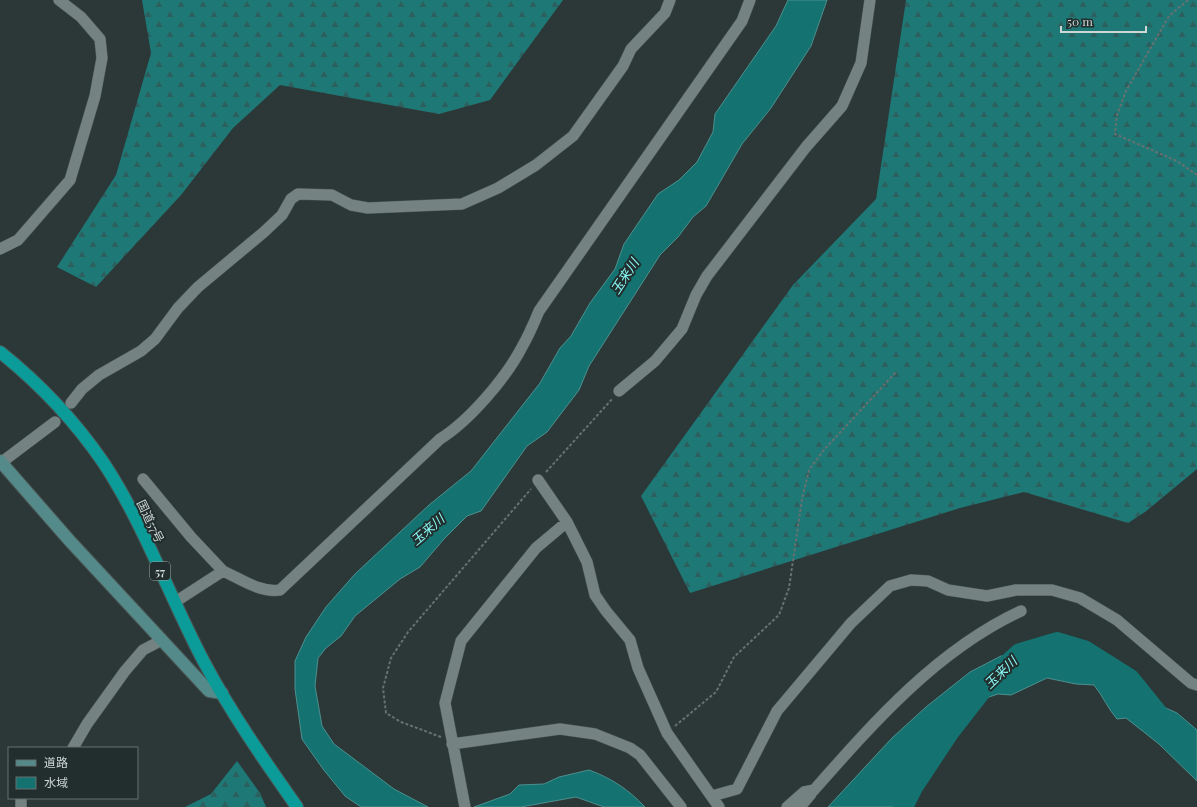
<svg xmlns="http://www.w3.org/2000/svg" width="1197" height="807" font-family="'Playfair Display','Noto Sans JP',serif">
  <defs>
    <pattern id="forest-firs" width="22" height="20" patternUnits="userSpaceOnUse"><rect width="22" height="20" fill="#1e7876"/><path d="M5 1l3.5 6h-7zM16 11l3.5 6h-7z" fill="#2c5f5e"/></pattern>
  </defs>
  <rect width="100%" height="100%" fill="#2b3837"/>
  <path fill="url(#forest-firs)" d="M 142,0 L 563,0 L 490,100 L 439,114 L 280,85 L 233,128 L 181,195 L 96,287 L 57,267 L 116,175 L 151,53 Z
    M 906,0 L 1197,0 L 1197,469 L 1145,512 L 1128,523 L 1024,492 L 960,508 L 690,593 L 641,496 L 793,285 L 876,199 Z
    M 237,761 L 260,793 L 266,807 L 185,807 L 211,794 Z"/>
  <path fill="#147270" stroke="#4c908f" d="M 788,0 L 827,0 L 811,46 L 771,108 L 742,144 L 706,206 L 693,217 L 678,237 L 660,255 L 589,366 L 579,390 L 547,432 L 527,446 L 481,511 L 467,516 L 444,539 L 420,567 L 400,579 L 355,616 L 341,636 L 326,648 L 318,658 L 315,686 L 322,726 L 334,744 L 394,789 L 428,807 L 361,807 L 345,796 L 323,769 L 302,739 L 295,689 L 295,661 L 306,637 L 326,607 L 355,574 L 429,505 L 471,471 L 540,383 L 560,348 L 571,336 L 590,303 L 615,269 L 624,244 L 658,194 L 679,180 L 697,162 L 713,132 L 715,114 L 776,26 Z
    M 1055,651 L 1082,653 L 1088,663 L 1115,672 L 1132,693 L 1177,713 L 1197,730 L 1197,781 L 1159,744 L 1126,718 L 1117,719 C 1108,709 1103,696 1094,685 L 1076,684 L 1047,678 L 1011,695 L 998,694 L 983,699 L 962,712 L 947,724 L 947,743 L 935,762 L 913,780 L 904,801 L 898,807 L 828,807 L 892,738 L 926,707 L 970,672 L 1001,656 L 1025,654 L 1033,657 Z
    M 589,770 C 611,778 628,789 645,807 L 604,807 L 576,797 L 521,807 L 474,807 L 510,794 L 519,785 L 544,784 L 559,777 Z"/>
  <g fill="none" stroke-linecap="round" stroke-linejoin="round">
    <path stroke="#147270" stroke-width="20" d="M 903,807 L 913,787 L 950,731 L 989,681 L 1020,653 L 1057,642 L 1084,650 L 1130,679 L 1164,721"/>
    <defs>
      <path id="street" d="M 0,249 L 18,240 L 70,180 L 95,96 L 102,58 L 100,39 L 81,17 L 59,0
        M 619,391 L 655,361 L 682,329 L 696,295 L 707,276 L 806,147 L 842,106 L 861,63 L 870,0
        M 71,403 L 82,389 L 99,375 L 141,351 L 155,339 L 178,308 L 198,287 L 264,232 L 282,215 L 291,199 L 298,194 L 332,195 L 351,205 L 368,208 L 462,204 L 498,188 L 536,165 L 573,136 L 623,66 L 631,49 L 665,13 L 670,0
        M 2,462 L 55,422
        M 143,479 L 191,537 L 223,571 L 175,602
        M 538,480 L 567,522 L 587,562 L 595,595 L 606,611 L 630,640 L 638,668 L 667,733 L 719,807
        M 223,571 C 241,579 260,593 280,590 L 440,439 C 469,421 506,378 522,347 C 529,335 534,323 539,311 L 742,21 L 750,0
        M 452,744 L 560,729 L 595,734 L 630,748 L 640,755 L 681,807
        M 73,748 L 87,724 L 125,671 L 143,650 L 162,640
        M 712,796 L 737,789 L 777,711 L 851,623 L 890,586 L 911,580 L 928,581 L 948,590 L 987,596 L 1016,590 L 1052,590 L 1080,598 L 1117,620 L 1191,683 L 1197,685
        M 21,807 L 21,798
        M 465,807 L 445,703 L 461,641 L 536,548 L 567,522
        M 787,807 L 804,792 L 814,790 C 874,722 937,650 1021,611
        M 800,807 L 811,794"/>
      <path id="secondary" d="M 0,461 L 69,540 L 209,691 L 222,693"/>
      <path id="highway" d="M 0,352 C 40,384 74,420 103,462 C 144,524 169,596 204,662 C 231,713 264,760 297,807"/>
    </defs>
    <use href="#street" stroke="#4b5655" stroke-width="12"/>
    <use href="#secondary" stroke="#4b5655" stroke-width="14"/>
    <use href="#highway" stroke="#4b5655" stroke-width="14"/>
    <path stroke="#667170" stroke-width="2" stroke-dasharray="3 2" stroke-linecap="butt" d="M 1188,0 L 1169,16 L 1126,91 L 1117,115 L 1115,134 L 1177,161 L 1197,175
      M 546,472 L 613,398
      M 675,726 L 716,692 L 734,657 L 779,615 L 789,588 L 802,499 L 809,470 L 823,451 L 897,371
      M 441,737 L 401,722 L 386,713 L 383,688 L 391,658 L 408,632 L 531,489"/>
    <use href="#street" stroke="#748382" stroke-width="11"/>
    <use href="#secondary" stroke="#548a89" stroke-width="12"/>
    <use href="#highway" stroke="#0b9b99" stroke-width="12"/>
  </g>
  <g text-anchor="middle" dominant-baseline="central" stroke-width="4" stroke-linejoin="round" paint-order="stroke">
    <rect fill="#212e2d" stroke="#9aa4a3" stroke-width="1" x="150" y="562" width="20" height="18" rx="3"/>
    <g font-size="11" font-weight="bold" fill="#ced6d6">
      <text x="160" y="571">57</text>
    </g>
    <g font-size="12" fill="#ced6d6" stroke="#212e2d">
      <text transform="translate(151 521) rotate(64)">国道57号</text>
    </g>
    <g font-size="13" font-style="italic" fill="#88faf7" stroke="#212e2d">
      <text transform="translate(624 276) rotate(-57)">玉来川</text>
      <text transform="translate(427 529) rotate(-41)">玉来川</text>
      <text transform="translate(1000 672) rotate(-44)">玉来川</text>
    </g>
  </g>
  <rect x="8" y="747" width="130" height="52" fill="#212e2d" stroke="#667171"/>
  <rect x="16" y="760" width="20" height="6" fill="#548a89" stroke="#667171"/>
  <text x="44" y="767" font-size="12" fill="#ced6d6">道路</text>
  <rect x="16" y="777" width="20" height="12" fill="#147270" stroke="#667171"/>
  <text x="44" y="787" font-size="12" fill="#ced6d6">水域</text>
  <path d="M1061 26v6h85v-6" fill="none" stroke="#ced6d6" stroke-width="2"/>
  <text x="1067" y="26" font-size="12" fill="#ced6d6" stroke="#212e2d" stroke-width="3" paint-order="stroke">50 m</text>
</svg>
